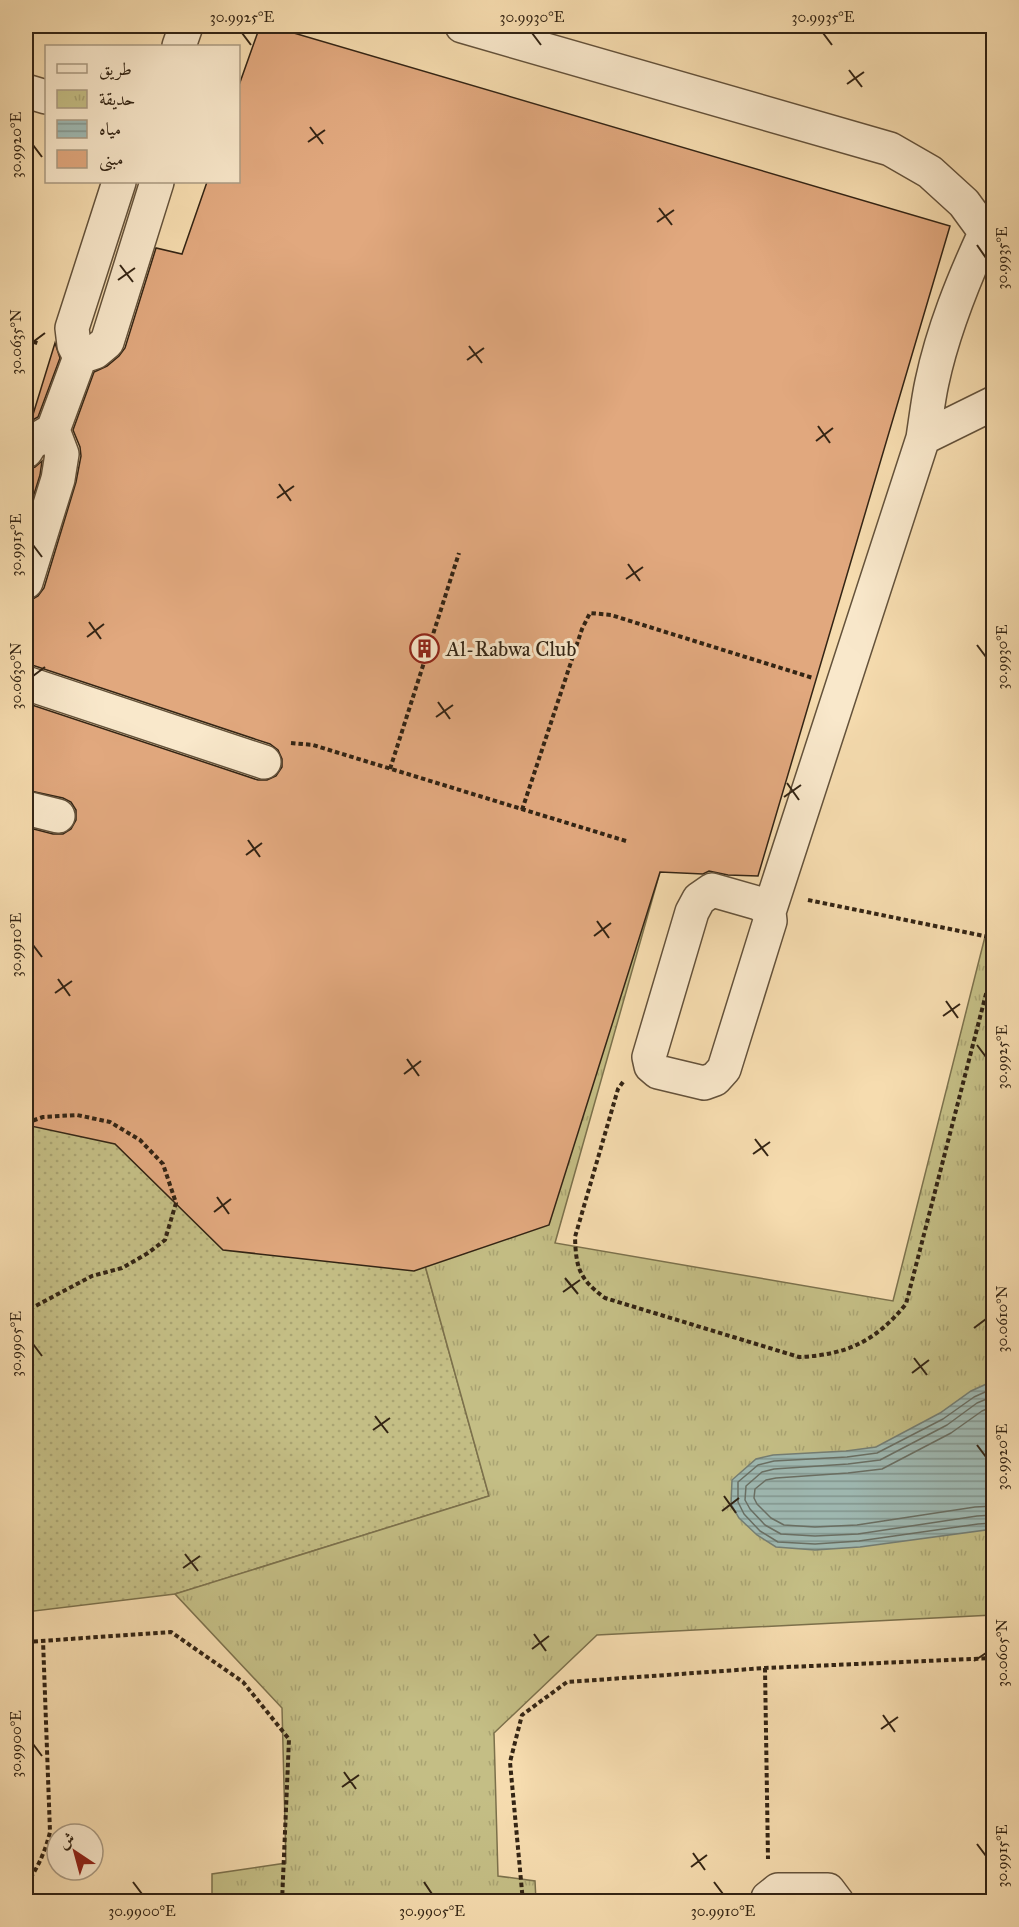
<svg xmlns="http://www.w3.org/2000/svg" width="1019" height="1927" font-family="'IM FELL Great Primer',Amiri,serif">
  <defs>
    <pattern id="grass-dots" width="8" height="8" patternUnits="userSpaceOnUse" patternTransform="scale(1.5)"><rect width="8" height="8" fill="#c4be85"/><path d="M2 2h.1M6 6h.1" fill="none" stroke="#a9a372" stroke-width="1.8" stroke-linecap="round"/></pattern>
    <pattern id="park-tufts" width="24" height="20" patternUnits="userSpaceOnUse" patternTransform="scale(1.5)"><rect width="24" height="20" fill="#c4be85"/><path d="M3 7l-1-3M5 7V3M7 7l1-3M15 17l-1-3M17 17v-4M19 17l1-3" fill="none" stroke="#a9a372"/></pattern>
    <pattern id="water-rules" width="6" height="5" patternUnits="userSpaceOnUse" patternTransform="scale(1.5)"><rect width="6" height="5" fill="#9fbab4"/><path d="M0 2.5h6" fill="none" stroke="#829791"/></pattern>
  </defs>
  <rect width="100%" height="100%" fill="#f6dcaf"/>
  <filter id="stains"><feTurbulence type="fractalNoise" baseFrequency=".00333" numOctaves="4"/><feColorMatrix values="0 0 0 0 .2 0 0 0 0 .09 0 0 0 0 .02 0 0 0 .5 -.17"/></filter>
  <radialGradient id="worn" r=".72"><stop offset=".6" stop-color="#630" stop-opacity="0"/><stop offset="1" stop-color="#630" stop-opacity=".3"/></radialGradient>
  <path fill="url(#grass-dots)" stroke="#7c714c" stroke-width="1.5" d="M 26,1081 L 144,1081 L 421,1251 L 489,1496 L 175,1594 L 26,1612 Z"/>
  <path fill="url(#park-tufts)" stroke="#7c714c" stroke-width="1.5" d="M 660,872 L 555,1243 L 893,1301 L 993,905 L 993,1615 L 597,1635 L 494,1733 L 498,1876 L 535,1881 L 536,1901 L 212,1902 L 212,1874 L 286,1863 L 282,1708 L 175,1594 L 489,1496 L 421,1251 Z"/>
  <path fill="url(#water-rules)" stroke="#747e74" stroke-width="1.5" d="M 993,1381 L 993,1529 L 860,1547 L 815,1550 L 776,1547 L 757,1535 L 739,1518 L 731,1504 L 732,1480 L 756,1459 L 773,1455 L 846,1451 L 876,1447 L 940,1413 L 971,1391 Z"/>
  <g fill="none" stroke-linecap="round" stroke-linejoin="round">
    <path stroke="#696f64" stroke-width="1.5" d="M 994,1388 L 974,1397 L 943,1419 L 877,1453 L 847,1457 L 774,1461 L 758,1465 L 738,1482 L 738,1502 L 744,1514 L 760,1531 L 778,1542 L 815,1544 L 859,1541 L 978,1524 L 994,1523
      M 994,1396 L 977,1403 L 947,1425 L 880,1460 L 848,1464 L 774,1469 L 762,1472 L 746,1486 L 745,1500 L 750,1509 L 765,1525 L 781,1534 L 815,1536 L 858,1534 L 977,1516 L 994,1515
      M 994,1406 L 982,1411 L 951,1433 L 882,1469 L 848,1473 L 776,1478 L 766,1480 L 755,1489 L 754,1498 L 757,1504 L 771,1518 L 784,1525 L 815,1527 L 857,1525 L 975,1507 L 994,1506"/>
  </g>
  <path fill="#e1a87e" stroke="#332414" stroke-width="1.5" d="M 260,26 L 270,26 L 950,226 L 758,876 L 728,875 L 709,871 L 703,874 L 660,872 L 549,1225 L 414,1271 L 223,1250 L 115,1144 L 26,1125 L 26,827 L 53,834 L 63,834 L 71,829 L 76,820 L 76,810 L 71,802 L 63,798 L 26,790 L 26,703 L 258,780 L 267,780 L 276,776 L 282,767 L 282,759 L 278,750 L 270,744 L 32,665 L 26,665 L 26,600 L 31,600 L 38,596 L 44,588 L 76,482 L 81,456 L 80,447 L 73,430 L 94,372 L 107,366 L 119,356 L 125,348 L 156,248 L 182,254 L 207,182 L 238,182 L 238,88 Z
    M 55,343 L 60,358 L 38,417 L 31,421 Z
    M 42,461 L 40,475 L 26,520 L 26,470 L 35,467 Z"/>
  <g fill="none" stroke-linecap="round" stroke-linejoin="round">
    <defs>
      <path id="minor" d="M 462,26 L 890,149 L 930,172 L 964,203 L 994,244
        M 179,46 L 186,26
        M 26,91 L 46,97
        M 80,357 L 95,352 L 107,342 L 157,182
        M 923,438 L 994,403
        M 26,451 L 31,443 L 53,430 L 80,357 L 74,345 L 72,328 L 119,182
        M 26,582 L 58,479 L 62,454 L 53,430
        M 26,683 L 264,762
        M 26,808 L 58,816
        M 712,890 L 761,904 L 769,912 L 770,921 L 724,1069 L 715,1079 L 704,1083 L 658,1072 L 651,1066 L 649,1057 L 692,912 L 699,899 Z
        M 769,912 L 923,438 C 926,419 928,400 932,382 C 943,330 963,281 985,233
        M 767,1902 L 768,1898 L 778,1890 L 828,1890 L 837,1902"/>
    </defs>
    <use href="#minor" stroke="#64523b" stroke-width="36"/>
    <path stroke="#332414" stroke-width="4" stroke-dasharray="4.5 3" stroke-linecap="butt" d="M 26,339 L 40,344
      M 291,743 L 313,745 L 626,841
      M 390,769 L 459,553
      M 522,810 L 582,629 L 590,613 L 611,615 L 813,678
      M 808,900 L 994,938
      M 623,1082 L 618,1089 L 575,1237 C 576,1268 579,1279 605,1298 L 799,1357 C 847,1355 876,1341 906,1304 L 994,963
      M 26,1123 L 43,1117 L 77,1115 L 110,1122 L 140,1140 L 163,1164 L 176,1203 L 165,1240 L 148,1253 L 122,1268 L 92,1276 L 26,1311
      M 26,1642 L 171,1632 L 243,1682 L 289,1739 L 282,1902
      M 765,1668 L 768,1859
      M 26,1884 C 38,1868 45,1852 50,1832 L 43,1640
      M 523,1902 L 510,1762 L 522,1715 L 567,1682 L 765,1668 L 994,1658"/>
    <use href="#minor" stroke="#f9e8cb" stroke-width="33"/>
  </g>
  <path fill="none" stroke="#332414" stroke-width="2" d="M 242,33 L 251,45M 532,33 L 541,45M 823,33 L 832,45M 849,70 L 862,87M 847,84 L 864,72M 310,127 L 323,144M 308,142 L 325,130M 33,145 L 42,157M 659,208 L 672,225M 657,222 L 674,210M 977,245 L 986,258M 120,265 L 133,282M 118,280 L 135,268M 33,342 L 45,333M 469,346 L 482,363M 467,360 L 484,348M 818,426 L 830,443M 816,441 L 833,428M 279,484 L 291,501M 277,498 L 294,486M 33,545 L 42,557M 628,564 L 640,581M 626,579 L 643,567M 89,622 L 101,639M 87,637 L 104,624M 977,645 L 986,657M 33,676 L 45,667M 438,702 L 450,719M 436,717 L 453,705M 787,783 L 799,800M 784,797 L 801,785M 248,840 L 260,857M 246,855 L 262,843M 597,921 L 609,938M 594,936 L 611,923M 33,945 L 42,957M 58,979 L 70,996M 55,993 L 72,981M 946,1001 L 958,1018M 943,1016 L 960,1004M 977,1045 L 986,1057M 407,1059 L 419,1076M 404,1074 L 421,1061M 755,1139 L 768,1156M 753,1154 L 770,1142M 217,1197 L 229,1214M 214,1212 L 231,1199M 565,1278 L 578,1294M 563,1292 L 580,1280M 974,1328 L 986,1319M 33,1344 L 42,1356M 914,1358 L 927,1375M 912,1373 L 929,1360M 375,1416 L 388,1433M 373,1430 L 390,1418M 977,1445 L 986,1457M 724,1496 L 736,1513M 722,1511 L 739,1498M 185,1554 L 198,1571M 183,1568 L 200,1556M 534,1634 L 546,1651M 532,1649 L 549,1636M 974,1661 L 986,1653M 883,1715 L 895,1732M 881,1729 L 898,1717M 33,1744 L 42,1756M 344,1772 L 356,1789M 342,1787 L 359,1775M 977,1844 L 986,1856M 693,1853 L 705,1870M 691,1867 L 707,1855M 133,1882 L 142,1894M 424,1882 L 432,1894M 714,1882 L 723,1894"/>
  <defs>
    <symbol id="building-ring" viewBox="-11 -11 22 22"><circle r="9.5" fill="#f9e8cb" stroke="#8f2418" stroke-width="1.5"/><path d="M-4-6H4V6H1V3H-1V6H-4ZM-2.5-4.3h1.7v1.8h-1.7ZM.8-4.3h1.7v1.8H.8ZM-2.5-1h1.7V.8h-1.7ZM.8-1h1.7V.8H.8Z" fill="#8f2418"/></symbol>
  </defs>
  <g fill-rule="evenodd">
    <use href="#building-ring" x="408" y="632" width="33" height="33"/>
  </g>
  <g text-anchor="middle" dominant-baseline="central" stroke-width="6" stroke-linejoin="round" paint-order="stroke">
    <g font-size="21" fill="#332414" stroke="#f9e8cb" text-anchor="start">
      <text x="446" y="649">Al-Rabwa Club</text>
    </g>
  </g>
  <rect width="1019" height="1927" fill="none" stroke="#f6dcaf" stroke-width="66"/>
  <rect x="45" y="45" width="195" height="138" fill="#f9e8cb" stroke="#aa9a82" stroke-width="1.5"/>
  <rect x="57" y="64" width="30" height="9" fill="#f9e8cb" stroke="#aa9a82" stroke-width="1.5"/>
  <text x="99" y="75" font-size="18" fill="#332414">طريق</text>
  <rect x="57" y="90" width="30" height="18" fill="url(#park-tufts)" stroke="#aa9a82" stroke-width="1.5"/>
  <text x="99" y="105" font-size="18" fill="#332414">حديقة</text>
  <rect x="57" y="120" width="30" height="18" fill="url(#water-rules)" stroke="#aa9a82" stroke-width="1.5"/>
  <text x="99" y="135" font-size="18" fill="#332414">مياه</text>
  <rect x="57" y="150" width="30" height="18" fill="#e1a87e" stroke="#aa9a82" stroke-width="1.5"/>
  <text x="99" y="165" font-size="18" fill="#332414">مبنى</text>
  <g transform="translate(75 1852) rotate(324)"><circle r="28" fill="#f9e8cb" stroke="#aa9a82" stroke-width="1.5"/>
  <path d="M0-4.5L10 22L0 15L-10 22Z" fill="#8f2418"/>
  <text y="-9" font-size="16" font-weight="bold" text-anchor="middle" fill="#332414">ش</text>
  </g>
  <rect x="33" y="33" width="953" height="1861" fill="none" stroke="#332414" stroke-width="2"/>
  <g font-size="15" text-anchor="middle" fill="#332414">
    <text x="242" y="22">30.9925°E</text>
    <text x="532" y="22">30.9930°E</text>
    <text x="823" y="22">30.9935°E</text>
    <text transform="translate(16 145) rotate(-90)" y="5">30.9920°E</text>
    <text transform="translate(1002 258) rotate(-90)" y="5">30.9935°E</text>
    <text transform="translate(16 342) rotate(-90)" y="5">30.0635°N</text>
    <text transform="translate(16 545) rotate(-90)" y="5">30.9915°E</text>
    <text transform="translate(1002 657) rotate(-90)" y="5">30.9930°E</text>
    <text transform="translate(16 676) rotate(-90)" y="5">30.0630°N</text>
    <text transform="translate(16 945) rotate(-90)" y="5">30.9910°E</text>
    <text transform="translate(1002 1057) rotate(-90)" y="5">30.9925°E</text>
    <text transform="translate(1002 1319) rotate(-90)" y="5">30.0610°N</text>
    <text transform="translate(16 1344) rotate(-90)" y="5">30.9905°E</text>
    <text transform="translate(1002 1457) rotate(-90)" y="5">30.9920°E</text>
    <text transform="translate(1002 1653) rotate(-90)" y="5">30.0605°N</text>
    <text transform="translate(16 1744) rotate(-90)" y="5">30.9900°E</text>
    <text transform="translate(1002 1856) rotate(-90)" y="5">30.9915°E</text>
    <text x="142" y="1916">30.9900°E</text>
    <text x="432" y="1916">30.9905°E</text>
    <text x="723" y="1916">30.9910°E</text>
  </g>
  <rect width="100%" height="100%" filter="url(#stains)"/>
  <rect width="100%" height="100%" fill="url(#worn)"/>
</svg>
